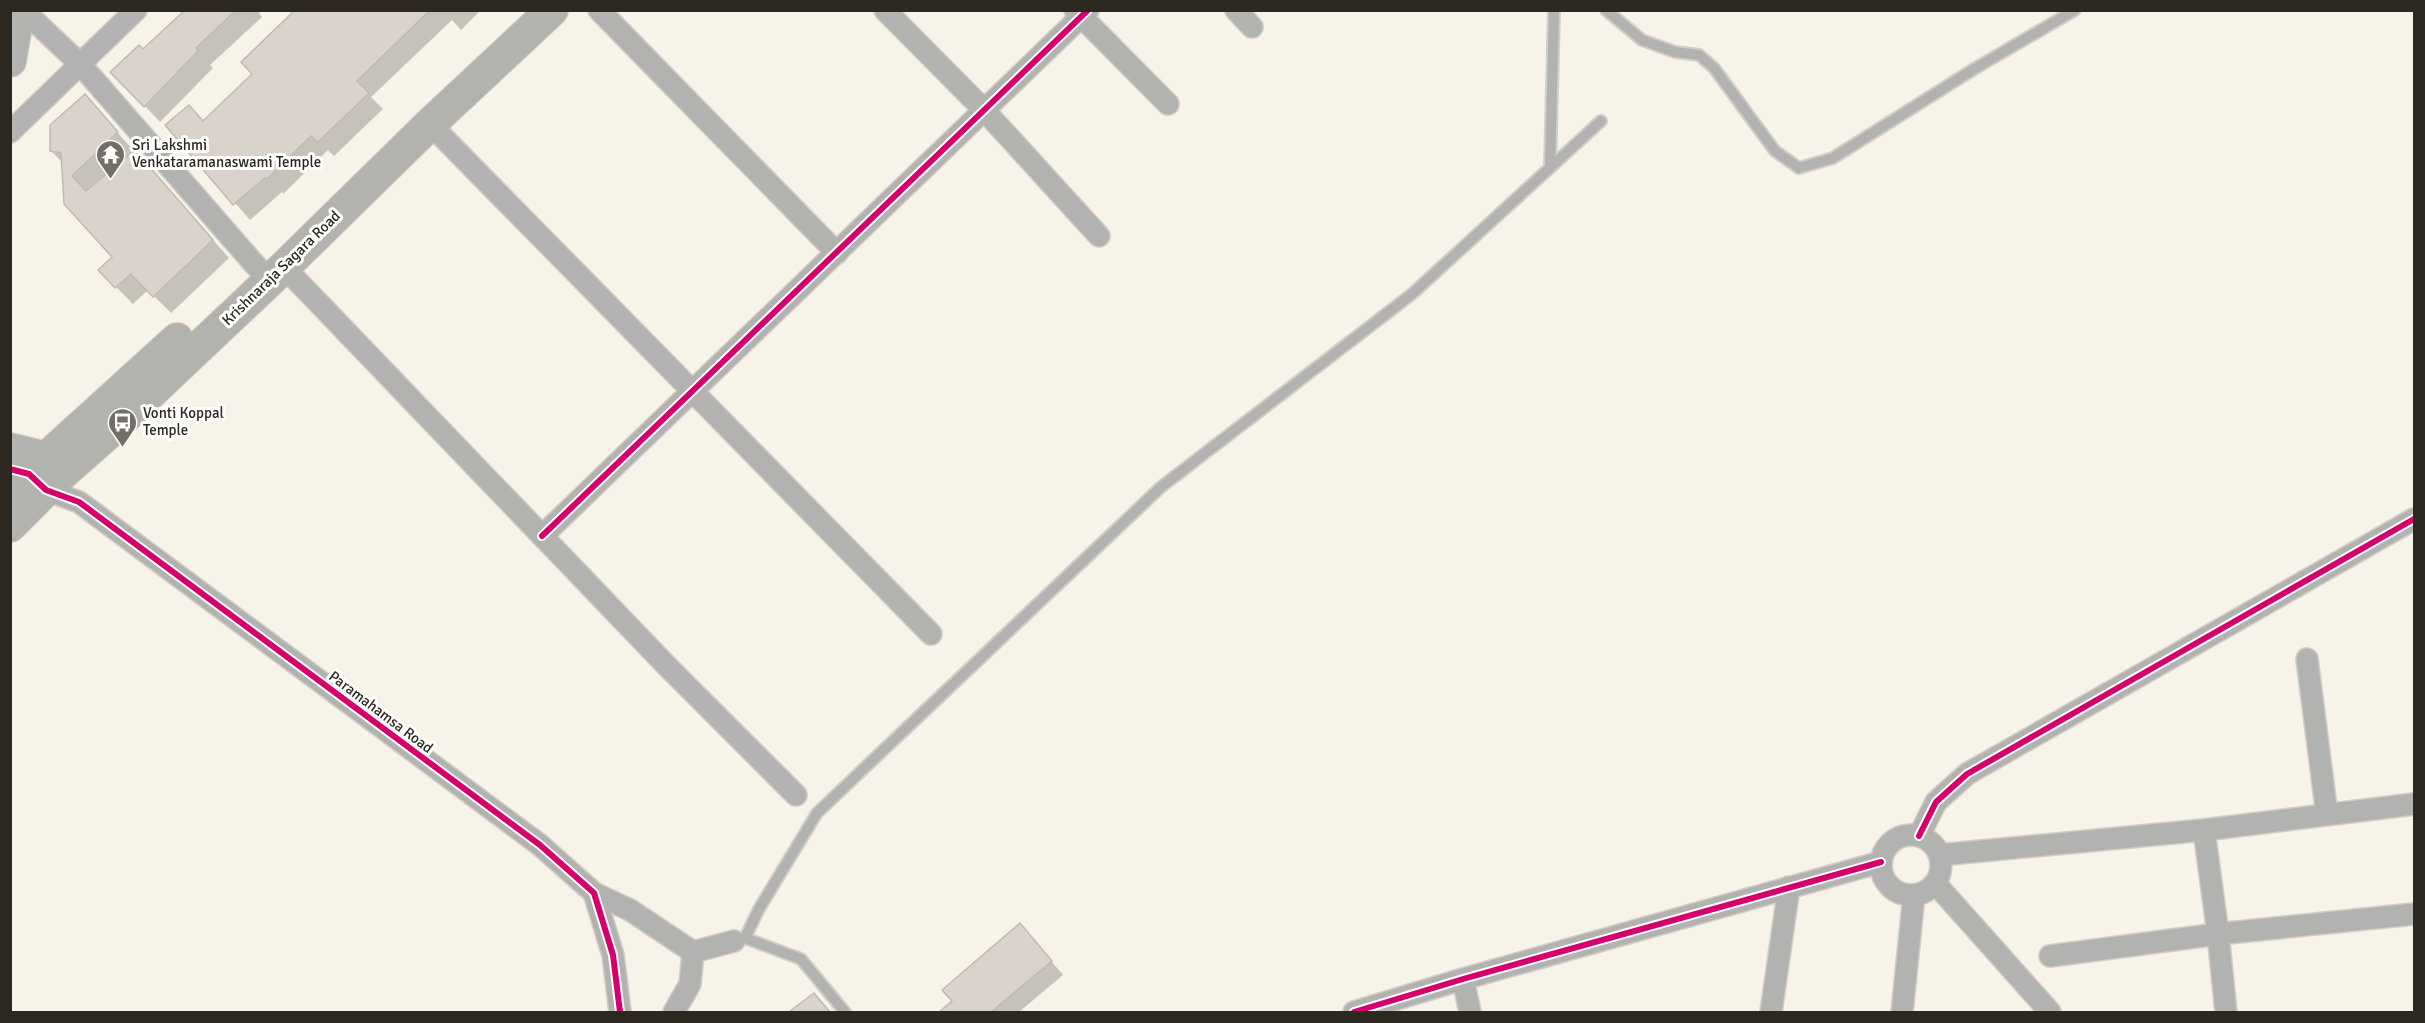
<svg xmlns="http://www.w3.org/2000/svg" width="2425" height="1023" font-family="Signika,sans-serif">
  <rect width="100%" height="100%" fill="#f8f3e9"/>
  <path fill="#0003" d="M 187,10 L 262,10 L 259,13 L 262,17 L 210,65 L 213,68 L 160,122 L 145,106 L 143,51 Z
    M 297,10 L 481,10 L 461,30 L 452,20 L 371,97 L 383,109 L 334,156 L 328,150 L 283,194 L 282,192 L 250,220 L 167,125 L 189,107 L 205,122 L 254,74 Z
    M 85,96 L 229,258 L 171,313 L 148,290 L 133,304 L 116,287 L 114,257 L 63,163 L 51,151 Z
    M 1032,938 L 1063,975 L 1019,1012 L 941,1012 Z
    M 814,995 L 830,1012 L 791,1012 Z"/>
  <path fill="#d9d3cb" stroke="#bfbab2" stroke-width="1.5" d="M 185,10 L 236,10 L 196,48 L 198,51 L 144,107 L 110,72 L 139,45 L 143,49 Z
    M 295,10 L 430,10 L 357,81 L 369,93 L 318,142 L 311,136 L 267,179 L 265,178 L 233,205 L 165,125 L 189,105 L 203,121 L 252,74 L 241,62 Z
    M 85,94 L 118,132 L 72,176 L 86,191 L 135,150 L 213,240 L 153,297 L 131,274 L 115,288 L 98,270 L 112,257 L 64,204 L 61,153 L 50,151 L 50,125 Z
    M 1020,923 L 1052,961 L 991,1012 L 939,1012 L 952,1001 L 942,990 Z
    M 814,993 L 830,1012 L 789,1012 Z"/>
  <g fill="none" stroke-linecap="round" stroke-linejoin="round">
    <defs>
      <path id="lane" d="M 1606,10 L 1642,40 L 1675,52 L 1699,55 L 1714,68 L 1775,151 L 1799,168 L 1833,158 L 1974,69 L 2075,10
        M 1550,167 L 1554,10
        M 745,938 L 801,959 L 845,1012
        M 734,941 L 745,938 L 759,909 L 817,813 L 1161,487 L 1412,294 L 1601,121"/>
      <path id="street" d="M 23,10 L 81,65 L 269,281
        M 599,10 L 837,253
        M 885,10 L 985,111 L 1099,236
        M 1075,10 L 1168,104
        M 1236,10 L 1252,27
        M 430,124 L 931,634
        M 10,132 L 136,10
        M 284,267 L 666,665 L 796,795
        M 46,490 L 79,502 L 540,845 L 594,893 L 613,955 L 620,1012
        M 542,536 L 1088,10
        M 2307,659 L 2327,815
        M 2204,830 L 2218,934 L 2226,1012
        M1881 865a30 30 0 1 1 60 0a30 30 0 1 1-60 0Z
        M 1919,836 L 1936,802 L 1967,774 L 2414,519
        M 1939,855 L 2204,830 L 2414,804
        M 1935,883 L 2050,1012
        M 594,893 L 630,910 L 693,952 L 690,984 L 674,1012
        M 693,952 L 734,941
        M 2050,956 L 2218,934 L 2414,914
        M 1463,979 L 1470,1012
        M 1354,1012 L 1463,979 L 1881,862
        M 1771,1012 L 1789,887
        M 1902,1012 L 1914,895"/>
      <path id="secondary" d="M 10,61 L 19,10
        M 10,449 L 46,458 L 58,470
        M 10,494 L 46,458 L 177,339
        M 10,526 L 62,474 L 104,437 L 284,267 L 430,124 L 552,10"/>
    </defs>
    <use href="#lane" stroke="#d2cec6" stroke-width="14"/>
    <use href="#street" stroke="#d2cec6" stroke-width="24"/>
    <use href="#secondary" stroke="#d2cec6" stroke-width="34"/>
    <use href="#lane" stroke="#b2b3b1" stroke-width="10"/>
    <use href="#street" stroke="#b2b3b1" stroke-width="21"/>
    <use href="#secondary" stroke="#b2b2ae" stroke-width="32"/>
    <defs>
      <path id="cycleway" d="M 10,469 L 29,474 L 46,490 L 79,502 L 540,845 L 594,893 L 613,955 L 620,1012
        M 542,536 L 1088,10
        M 1919,836 L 1936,802 L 1967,774 L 2414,519
        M 1354,1012 L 1463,979 L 1881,862"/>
    </defs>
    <use href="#cycleway" stroke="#fff" stroke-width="10"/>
    <use href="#cycleway" stroke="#d6006c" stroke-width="6"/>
  </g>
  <defs>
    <symbol id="temple-pin" viewBox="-11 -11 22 30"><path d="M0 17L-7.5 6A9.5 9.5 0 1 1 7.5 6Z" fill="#736f66" stroke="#fff"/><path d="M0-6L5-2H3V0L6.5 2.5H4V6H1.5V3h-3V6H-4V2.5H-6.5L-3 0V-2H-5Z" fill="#fff"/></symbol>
    <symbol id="bus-pin" viewBox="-11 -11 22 30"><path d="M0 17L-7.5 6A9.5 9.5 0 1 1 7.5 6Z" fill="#736f66" stroke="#fff"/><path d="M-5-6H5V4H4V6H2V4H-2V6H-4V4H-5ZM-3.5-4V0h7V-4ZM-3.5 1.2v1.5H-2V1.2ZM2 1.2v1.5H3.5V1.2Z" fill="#fff"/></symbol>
  </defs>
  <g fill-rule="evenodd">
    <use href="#temple-pin" x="94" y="138" width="33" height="45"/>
    <use href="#bus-pin" x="106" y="406" width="33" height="45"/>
  </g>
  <g text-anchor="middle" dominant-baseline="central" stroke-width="6" stroke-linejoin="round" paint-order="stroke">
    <g font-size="15" fill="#2c2820" stroke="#fff" text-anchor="start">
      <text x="132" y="145">Sri Lakshmi<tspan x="132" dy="17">Venkataramanaswami Temple</tspan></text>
      <text x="143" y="413">Vonti Koppal<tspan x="143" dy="17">Temple</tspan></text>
    </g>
    <g font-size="15" fill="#2c2820" stroke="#fff">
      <text transform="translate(281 268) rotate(-44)">Krishnaraja Sagara Road</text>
      <text transform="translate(381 712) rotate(37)">Paramahamsa Road</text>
    </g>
  </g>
  <rect width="2425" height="1023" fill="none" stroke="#2c2820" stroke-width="24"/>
</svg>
